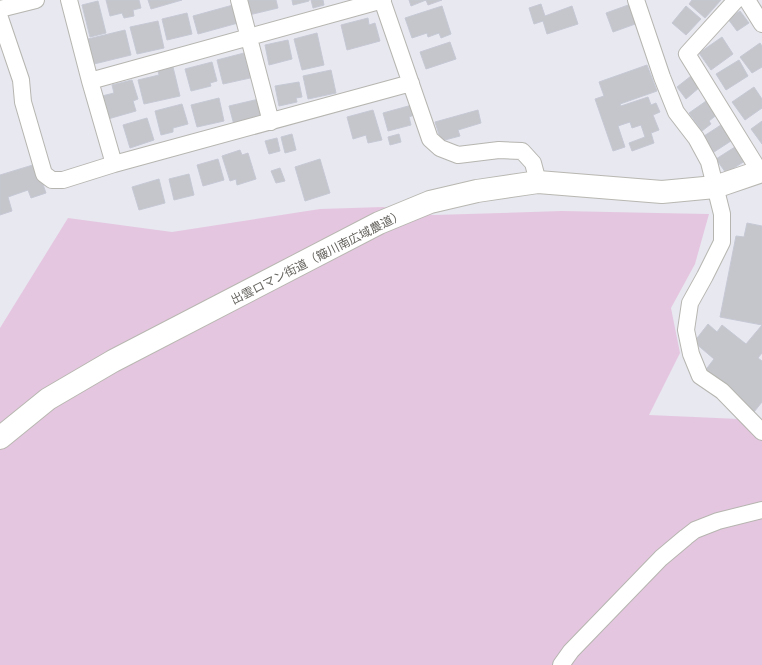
<svg xmlns="http://www.w3.org/2000/svg" width="762" height="665" font-family="'Noto Sans','Noto Sans JP',sans-serif">
  <rect width="100%" height="100%" fill="#e7e8f0"/>
  <path fill="#e5c6e0" d="M 383,207 L 434,215 L 562,211 L 657,213 L 709,214 L 695,264 L 671,308 L 680,353 L 649,415 L 762,420 L 762,665 L 0,665 L 0,328 L 68,218 L 172,232 L 320,209 Z"/>
  <path fill="#c4c6cb" stroke="#c6c8d4" d="M 106,0 L 139,0 L 141,8 L 133,10 L 134,16 L 124,18 L 122,13 L 110,16 Z
    M 148,0 L 182,0 L 151,9 Z
    M 246,0 L 276,0 L 278,8 L 249,15 Z
    M 292,0 L 309,0 L 309,1 L 293,5 Z
    M 311,0 L 323,0 L 324,5 L 313,8 Z
    M 409,0 L 442,0 L 428,5 L 426,0 L 411,6 Z
    M 692,0 L 721,0 L 705,18 L 689,4 Z
    M 98,1 L 106,33 L 90,37 L 82,5 Z
    M 541,4 L 545,16 L 572,6 L 578,24 L 547,34 L 543,21 L 534,24 L 529,8 Z
    M 631,4 L 638,23 L 613,32 L 606,13 Z
    M 233,5 L 238,23 L 198,34 L 193,16 Z
    M 442,6 L 451,34 L 441,38 L 439,33 L 428,37 L 427,33 L 412,38 L 405,18 Z
    M 686,6 L 701,19 L 686,35 L 672,23 Z
    M 740,11 L 749,23 L 737,31 L 728,19 Z
    M 187,13 L 192,34 L 167,40 L 162,19 Z
    M 368,18 L 369,25 L 375,23 L 380,41 L 347,50 L 341,25 Z
    M 158,21 L 164,48 L 137,54 L 130,27 Z
    M 125,30 L 131,55 L 94,64 L 88,39 Z
    M 317,33 L 324,65 L 302,70 L 294,39 Z
    M 722,37 L 733,54 L 711,70 L 699,53 Z
    M 288,40 L 292,59 L 269,65 L 265,45 Z
    M 450,42 L 456,59 L 426,69 L 420,52 Z
    M 760,43 L 762,46 L 762,67 L 752,73 L 740,57 Z
    M 244,53 L 250,78 L 223,84 L 217,60 Z
    M 739,60 L 748,76 L 726,90 L 716,74 Z
    M 212,62 L 217,81 L 210,83 L 211,86 L 191,91 L 185,69 Z
    M 647,65 L 657,91 L 620,104 L 621,106 L 648,97 L 651,105 L 656,103 L 660,112 L 653,115 L 659,130 L 651,133 L 654,143 L 632,151 L 629,143 L 645,137 L 641,125 L 632,128 L 630,122 L 618,126 L 625,147 L 613,151 L 595,99 L 604,96 L 599,82 Z
    M 173,67 L 180,96 L 144,104 L 138,80 L 159,75 L 158,71 Z
    M 331,70 L 336,93 L 308,99 L 303,76 Z
    M 691,76 L 700,87 L 686,99 L 677,87 Z
    M 132,80 L 138,99 L 133,101 L 136,111 L 108,119 L 102,96 L 114,93 L 112,85 Z
    M 299,82 L 302,97 L 296,98 L 297,102 L 279,106 L 275,86 Z
    M 754,87 L 762,99 L 762,108 L 745,120 L 732,102 Z
    M 219,98 L 224,121 L 197,127 L 191,105 Z
    M 259,99 L 263,115 L 256,116 L 258,120 L 234,125 L 229,106 Z
    M 709,99 L 719,113 L 709,121 L 711,124 L 702,131 L 689,113 Z
    M 182,104 L 188,124 L 173,128 L 173,132 L 161,135 L 155,111 Z
    M 412,105 L 414,115 L 409,117 L 411,125 L 388,131 L 383,113 Z
    M 373,110 L 382,140 L 368,143 L 366,135 L 353,139 L 347,117 Z
    M 478,110 L 481,123 L 458,130 L 460,136 L 441,141 L 435,122 Z
    M 147,118 L 154,140 L 130,148 L 123,125 Z
    M 762,121 L 762,144 L 751,129 Z
    M 724,123 L 734,139 L 714,152 L 704,136 Z
    M 292,134 L 296,150 L 285,153 L 281,137 Z
    M 399,134 L 401,142 L 390,145 L 388,137 Z
    M 277,138 L 280,151 L 269,154 L 265,141 Z
    M 738,145 L 748,159 L 726,173 L 716,159 Z
    M 240,150 L 242,155 L 248,153 L 256,179 L 237,185 L 236,179 L 230,181 L 222,156 Z
    M 218,159 L 224,180 L 203,186 L 197,165 Z
    M 320,159 L 330,193 L 305,201 L 295,167 Z
    M 36,164 L 46,193 L 31,198 L 28,190 L 8,197 L 12,211 L 0,215 L 0,175 Z
    M 280,168 L 285,181 L 276,183 L 271,171 Z
    M 189,174 L 194,195 L 174,200 L 169,179 Z
    M 159,179 L 165,203 L 139,210 L 132,187 Z
    M 747,223 L 762,226 L 762,325 L 720,317 L 736,236 L 744,237 Z
    M 708,324 L 717,332 L 722,325 L 746,344 L 762,325 L 762,353 L 758,358 L 762,361 L 762,402 L 754,412 L 704,372 L 714,359 L 694,342 Z"/>
  <g fill="none" stroke-linecap="round" stroke-linejoin="round">
    <defs>
      <path id="street" d="M 69,0 L 90,81 L 114,164
        M 239,0 L 271,122
        M 382,0 L 430,139 L 440,148 L 458,155 L 499,150 L 522,151 L 533,163 L 538,182
        M 636,0 L 662,77 L 676,112 L 696,138 L 709,162 L 722,214 L 722,242 L 705,276 L 690,303 L 686,330 L 691,354 L 700,376 L 722,391 L 762,432
        M 736,0 L 687,54 L 760,172
        M 747,0 L 762,24
        M 0,9 L 36,0
        M 0,18 L 21,80 L 23,102 L 44,174 L 52,180 L 63,180 L 114,164 L 411,83
        M 90,81 L 383,0
        M 561,665 L 571,651 L 661,558 L 686,537 L 695,530 L 718,521 L 762,510"/>
      <path id="secondary" d="M 0,438 L 48,399 L 113,361 L 379,223 L 430,202 L 477,191 L 538,182 L 662,192 L 715,187 L 762,171"/>
    </defs>
    <use href="#street" stroke="#b6b5b0" stroke-width="18"/>
    <use href="#secondary" stroke="#b8b7b1" stroke-width="24"/>
    <use href="#street" stroke="#fff" stroke-width="16"/>
    <use href="#secondary" stroke="#fff" stroke-width="22"/>
  </g>
  <g text-anchor="middle" dominant-baseline="central" stroke-width="3.5" stroke-linejoin="round" paint-order="stroke">
    <g font-size="12" fill="#66645f" stroke="#fff">
      <text transform="translate(317 257) rotate(-27)">出雲ロマン街道（簸川南広域農道）</text>
    </g>
  </g>
</svg>
